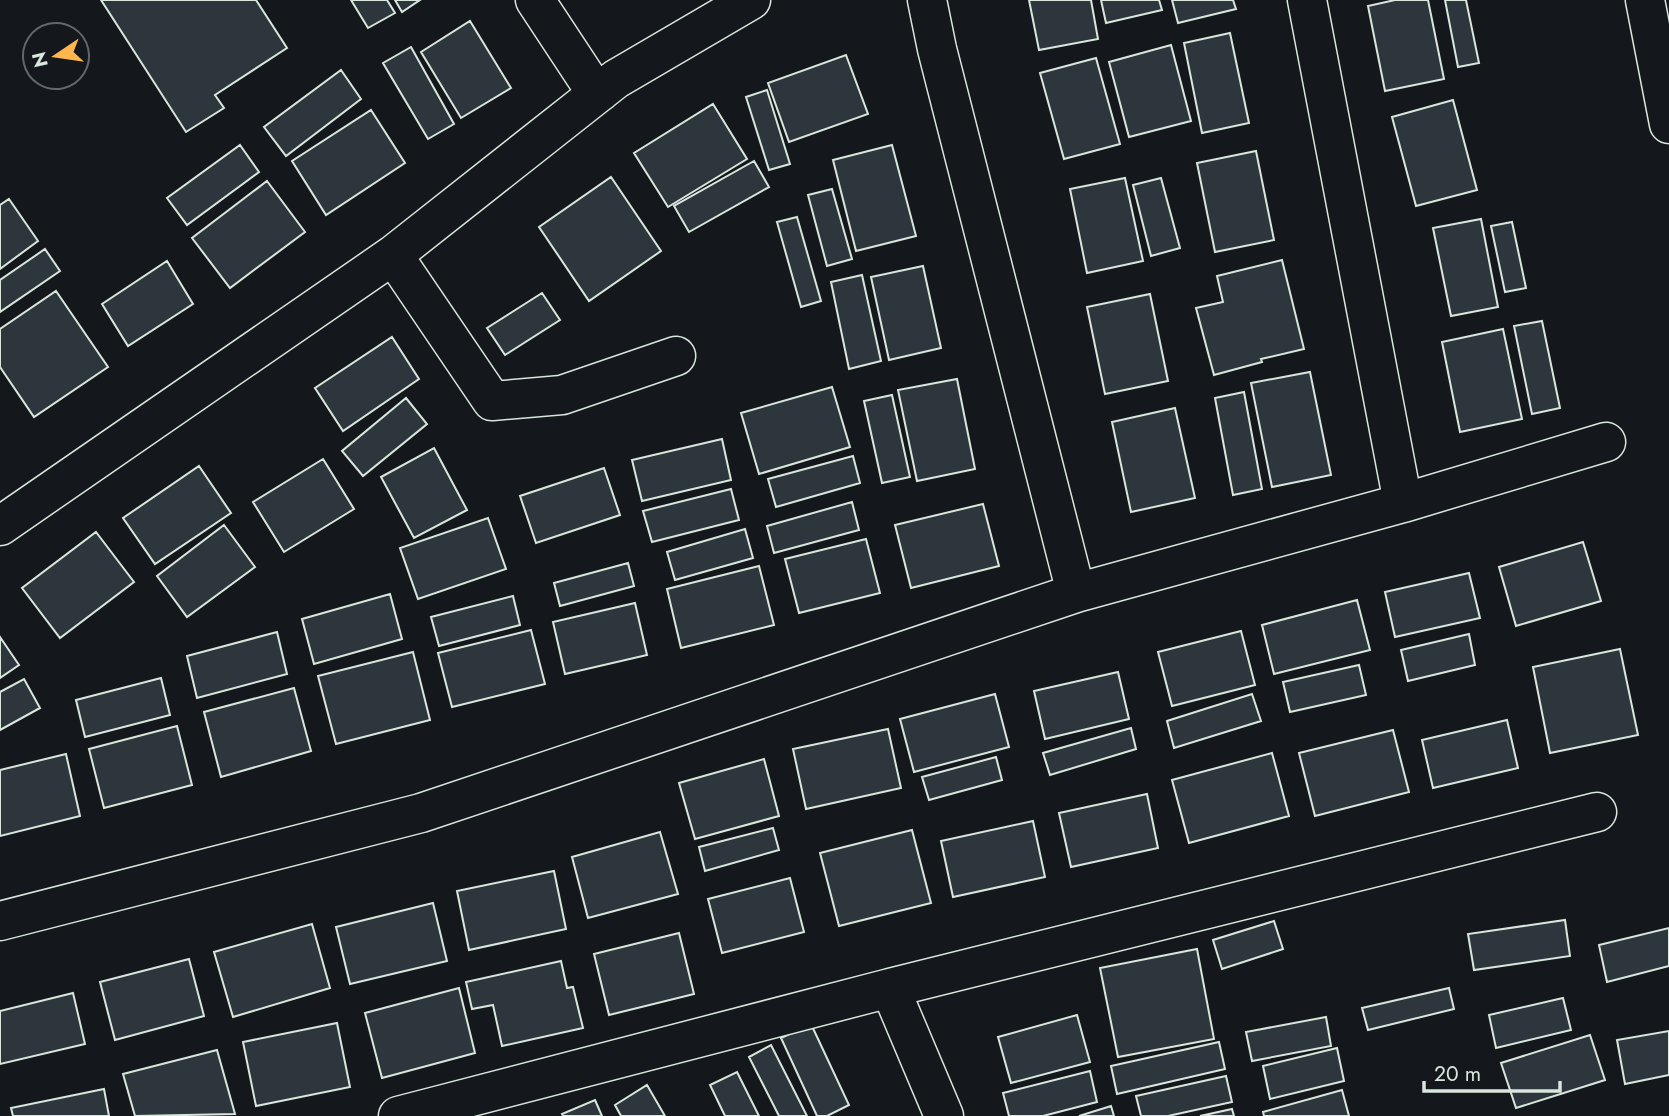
<svg xmlns="http://www.w3.org/2000/svg" width="1669" height="1116" font-family="Jost,sans-serif">
  <rect width="100%" height="100%" fill="#14181c"/>
  <path fill="#2c363c" stroke="#d8e6dc" stroke-width="2" d="M 101,0 L 256,0 L 287,48 L 215,95 L 224,108 L 186,132 Z
    M 351,0 L 387,0 L 395,13 L 368,28 Z
    M 395,0 L 420,0 L 402,12 Z
    M 1029,0 L 1091,0 L 1098,39 L 1039,50 Z
    M 1101,0 L 1159,0 L 1162,10 L 1106,23 Z
    M 1172,0 L 1233,0 L 1236,9 L 1178,23 Z
    M 1395,0 L 1428,0 L 1444,79 L 1385,91 L 1368,6 Z
    M 1445,0 L 1466,0 L 1479,63 L 1458,67 Z
    M 470,21 L 511,88 L 461,118 L 421,52 Z
    M 1230,33 L 1249,123 L 1202,133 L 1184,43 Z
    M 1171,45 L 1191,121 L 1129,137 L 1109,62 Z
    M 411,47 L 454,124 L 428,139 L 383,63 Z
    M 846,55 L 868,114 L 789,142 L 768,83 Z
    M 1096,58 L 1120,144 L 1064,159 L 1040,73 Z
    M 341,70 L 361,99 L 286,156 L 264,127 Z
    M 767,90 L 790,164 L 769,170 L 746,97 Z
    M 1453,100 L 1477,190 L 1416,206 L 1392,117 Z
    M 713,104 L 747,159 L 668,207 L 634,153 Z
    M 371,110 L 405,163 L 326,215 L 292,161 Z
    M 240,145 L 259,172 L 187,225 L 167,198 Z
    M 892,145 L 916,236 L 856,251 L 833,160 Z
    M 1256,151 L 1274,240 L 1215,252 L 1197,163 Z
    M 754,161 L 769,187 L 689,232 L 674,206 Z
    M 611,177 L 661,251 L 589,301 L 539,227 Z
    M 1125,178 L 1143,261 L 1087,273 L 1070,189 Z
    M 1161,178 L 1180,248 L 1151,256 L 1133,185 Z
    M 267,181 L 305,232 L 230,288 L 192,238 Z
    M 832,189 L 852,259 L 827,266 L 808,195 Z
    M 9,199 L 38,241 L 0,269 L 0,205 Z
    M 797,217 L 821,301 L 801,307 L 777,222 Z
    M 1481,219 L 1498,307 L 1451,316 L 1433,228 Z
    M 1512,222 L 1526,288 L 1505,292 L 1491,226 Z
    M 45,249 L 60,271 L 0,312 L 0,280 Z
    M 1282,260 L 1304,349 L 1261,359 L 1262,362 L 1214,375 L 1196,308 L 1223,302 L 1217,276 Z
    M 167,261 L 193,304 L 128,346 L 102,304 Z
    M 923,266 L 941,348 L 889,360 L 871,277 Z
    M 862,275 L 881,361 L 849,369 L 831,282 Z
    M 56,291 L 108,367 L 34,417 L 0,367 L 0,329 Z
    M 542,293 L 560,320 L 505,355 L 487,328 Z
    M 1150,294 L 1168,381 L 1105,394 L 1087,307 Z
    M 1542,321 L 1560,408 L 1532,414 L 1514,326 Z
    M 1503,329 L 1522,419 L 1460,432 L 1442,342 Z
    M 392,337 L 419,379 L 343,431 L 315,388 Z
    M 1310,372 L 1331,475 L 1272,487 L 1251,383 Z
    M 957,379 L 975,469 L 917,481 L 898,390 Z
    M 832,387 L 850,447 L 759,474 L 741,413 Z
    M 1244,392 L 1262,489 L 1233,495 L 1215,398 Z
    M 892,395 L 910,477 L 882,483 L 864,401 Z
    M 406,398 L 427,424 L 363,476 L 342,451 Z
    M 1175,408 L 1195,498 L 1131,512 L 1112,422 Z
    M 722,439 L 731,480 L 642,501 L 632,460 Z
    M 434,448 L 467,510 L 414,538 L 381,477 Z
    M 853,456 L 860,483 L 776,507 L 768,479 Z
    M 323,459 L 354,509 L 284,552 L 253,502 Z
    M 199,466 L 231,513 L 155,564 L 123,518 Z
    M 604,468 L 620,515 L 536,543 L 520,496 Z
    M 731,489 L 739,520 L 652,542 L 643,511 Z
    M 852,502 L 859,530 L 774,553 L 767,526 Z
    M 983,504 L 999,566 L 911,588 L 895,525 Z
    M 488,518 L 506,569 L 418,599 L 400,548 Z
    M 224,525 L 255,567 L 187,617 L 157,576 Z
    M 745,529 L 753,558 L 675,580 L 667,552 Z
    M 96,532 L 134,582 L 60,638 L 22,588 Z
    M 866,539 L 880,593 L 799,613 L 785,559 Z
    M 1583,542 L 1601,601 L 1516,626 L 1499,567 Z
    M 628,563 L 634,586 L 560,606 L 554,583 Z
    M 759,566 L 774,625 L 681,648 L 667,589 Z
    M 1469,573 L 1480,618 L 1395,637 L 1385,592 Z
    M 390,594 L 402,639 L 314,664 L 302,619 Z
    M 513,596 L 520,625 L 439,646 L 431,617 Z
    M 1357,600 L 1370,650 L 1274,674 L 1262,625 Z
    M 635,603 L 647,655 L 565,674 L 553,622 Z
    M 531,630 L 545,684 L 452,707 L 438,653 Z
    M 1241,631 L 1255,685 L 1172,706 L 1158,652 Z
    M 277,632 L 287,674 L 197,698 L 187,656 Z
    M 1469,634 L 1475,665 L 1408,681 L 1401,650 Z
    M 0,637 L 19,665 L 0,678 Z
    M 1620,649 L 1638,735 L 1550,753 L 1533,667 Z
    M 413,652 L 430,720 L 336,744 L 318,676 Z
    M 1359,665 L 1366,695 L 1290,712 L 1283,682 Z
    M 1118,672 L 1129,719 L 1045,739 L 1034,691 Z
    M 161,678 L 170,715 L 85,737 L 76,700 Z
    M 24,679 L 40,708 L 0,730 L 0,692 Z
    M 294,688 L 311,751 L 221,777 L 204,712 Z
    M 995,694 L 1009,747 L 914,772 L 900,719 Z
    M 1252,694 L 1261,721 L 1174,748 L 1167,721 Z
    M 1507,720 L 1518,768 L 1433,788 L 1422,740 Z
    M 177,726 L 192,785 L 104,808 L 89,749 Z
    M 1131,728 L 1136,749 L 1050,775 L 1043,753 Z
    M 888,729 L 901,788 L 806,809 L 793,749 Z
    M 1393,730 L 1409,792 L 1315,816 L 1299,753 Z
    M 1272,753 L 1289,816 L 1189,843 L 1172,780 Z
    M 66,754 L 80,816 L 0,836 L 0,770 Z
    M 996,757 L 1002,780 L 929,800 L 922,777 Z
    M 764,759 L 779,816 L 695,839 L 679,783 Z
    M 1147,794 L 1158,848 L 1071,867 L 1059,813 Z
    M 1033,821 L 1045,877 L 953,897 L 941,841 Z
    M 773,828 L 779,850 L 705,871 L 699,847 Z
    M 912,830 L 931,903 L 839,926 L 820,853 Z
    M 660,832 L 678,894 L 588,918 L 572,857 Z
    M 554,871 L 566,929 L 469,950 L 457,891 Z
    M 790,878 L 804,932 L 722,953 L 708,899 Z
    M 433,903 L 447,961 L 350,984 L 336,927 Z
    M 1565,920 L 1570,956 L 1474,970 L 1468,934 Z
    M 1274,921 L 1283,949 L 1222,969 L 1213,940 Z
    M 312,924 L 330,988 L 233,1017 L 214,952 Z
    M 1669,928 L 1669,966 L 1607,982 L 1599,945 Z
    M 679,933 L 694,994 L 609,1015 L 594,954 Z
    M 1197,949 L 1214,1039 L 1118,1057 L 1100,968 Z
    M 189,959 L 204,1016 L 115,1040 L 100,982 Z
    M 561,961 L 567,988 L 573,987 L 583,1028 L 502,1046 L 493,1005 L 472,1009 L 466,982 Z
    M 459,988 L 475,1053 L 382,1078 L 365,1013 Z
    M 1449,988 L 1454,1009 L 1368,1030 L 1362,1008 Z
    M 73,993 L 85,1044 L 0,1064 L 0,1011 Z
    M 1563,998 L 1571,1030 L 1496,1048 L 1489,1015 Z
    M 1077,1015 L 1090,1062 L 1011,1083 L 998,1037 Z
    M 1326,1017 L 1331,1046 L 1252,1061 L 1246,1032 Z
    M 337,1023 L 350,1087 L 256,1106 L 243,1042 Z
    M 811,1024 L 849,1105 L 827,1116 L 817,1116 L 781,1038 Z
    M 1669,1031 L 1669,1075 L 1625,1084 L 1617,1040 Z
    M 1590,1035 L 1605,1080 L 1516,1108 L 1501,1063 Z
    M 1219,1042 L 1225,1069 L 1117,1094 L 1111,1066 Z
    M 771,1045 L 807,1116 L 779,1116 L 749,1057 Z
    M 1337,1048 L 1344,1081 L 1270,1099 L 1263,1066 Z
    M 217,1050 L 235,1114 L 135,1116 L 123,1074 Z
    M 1090,1071 L 1097,1102 L 1043,1116 L 1009,1116 L 1003,1093 Z
    M 737,1072 L 759,1116 L 725,1116 L 710,1085 Z
    M 1226,1076 L 1232,1102 L 1168,1116 L 1141,1116 L 1136,1096 Z
    M 647,1085 L 665,1116 L 621,1116 L 615,1105 Z
    M 104,1089 L 109,1116 L 13,1116 L 11,1108 Z
    M 1342,1090 L 1349,1116 L 1264,1116 L 1263,1112 Z
    M 595,1100 L 602,1116 L 563,1116 L 562,1114 Z
    M 1111,1106 L 1114,1116 L 1079,1116 Z
    M 1232,1109 L 1234,1116 L 1200,1116 Z"/>
  <g fill="none" stroke-linecap="round" stroke-linejoin="round">
    <defs>
      <path id="minor" d="M 535,0 L 591,85 L 600,92
        M 927,0 L 937,49 L 1076,593
        M 1307,0 L 1403,503
        M 393,255 L 492,401 L 562,395 L 676,356
        M 0,526 L 393,255 L 616,79 L 751,0
        M 0,921 L 421,813 L 1076,593 L 1403,503 L 1606,442
        M 890,988 L 1597,812
        M 398,1116 L 890,988 L 944,1116"/>
      <path id="primary" d="M 1645,0 L 1669,124"/>
    </defs>
    <use href="#minor" stroke="#d8e6dc" stroke-width="41"/>
    <use href="#primary" stroke="#d8e6dc" stroke-width="41"/>
    <use href="#minor" stroke="#14181c" stroke-width="38"/>
    <use href="#primary" stroke="#14181c" stroke-width="38"/>
  </g>
  <g transform="translate(56 56) rotate(257)"><circle r="33" fill="#14181c" stroke="#626a69" stroke-width="2"/>
  <path d="M0-5L12 26L0 18L-12 26Z" fill="#ffb74d"/>
  <text y="-10" font-size="19" font-weight="bold" text-anchor="middle" fill="#d8e6dc">N</text>
  </g>
  <path d="M1424 1081v10h136v-10" fill="none" stroke="#d8e6dc" stroke-width="3.5"/>
  <text x="1434" y="1081" font-size="21" fill="#d8e6dc" stroke="#14181c" stroke-width="5" paint-order="stroke">20 m</text>
</svg>
